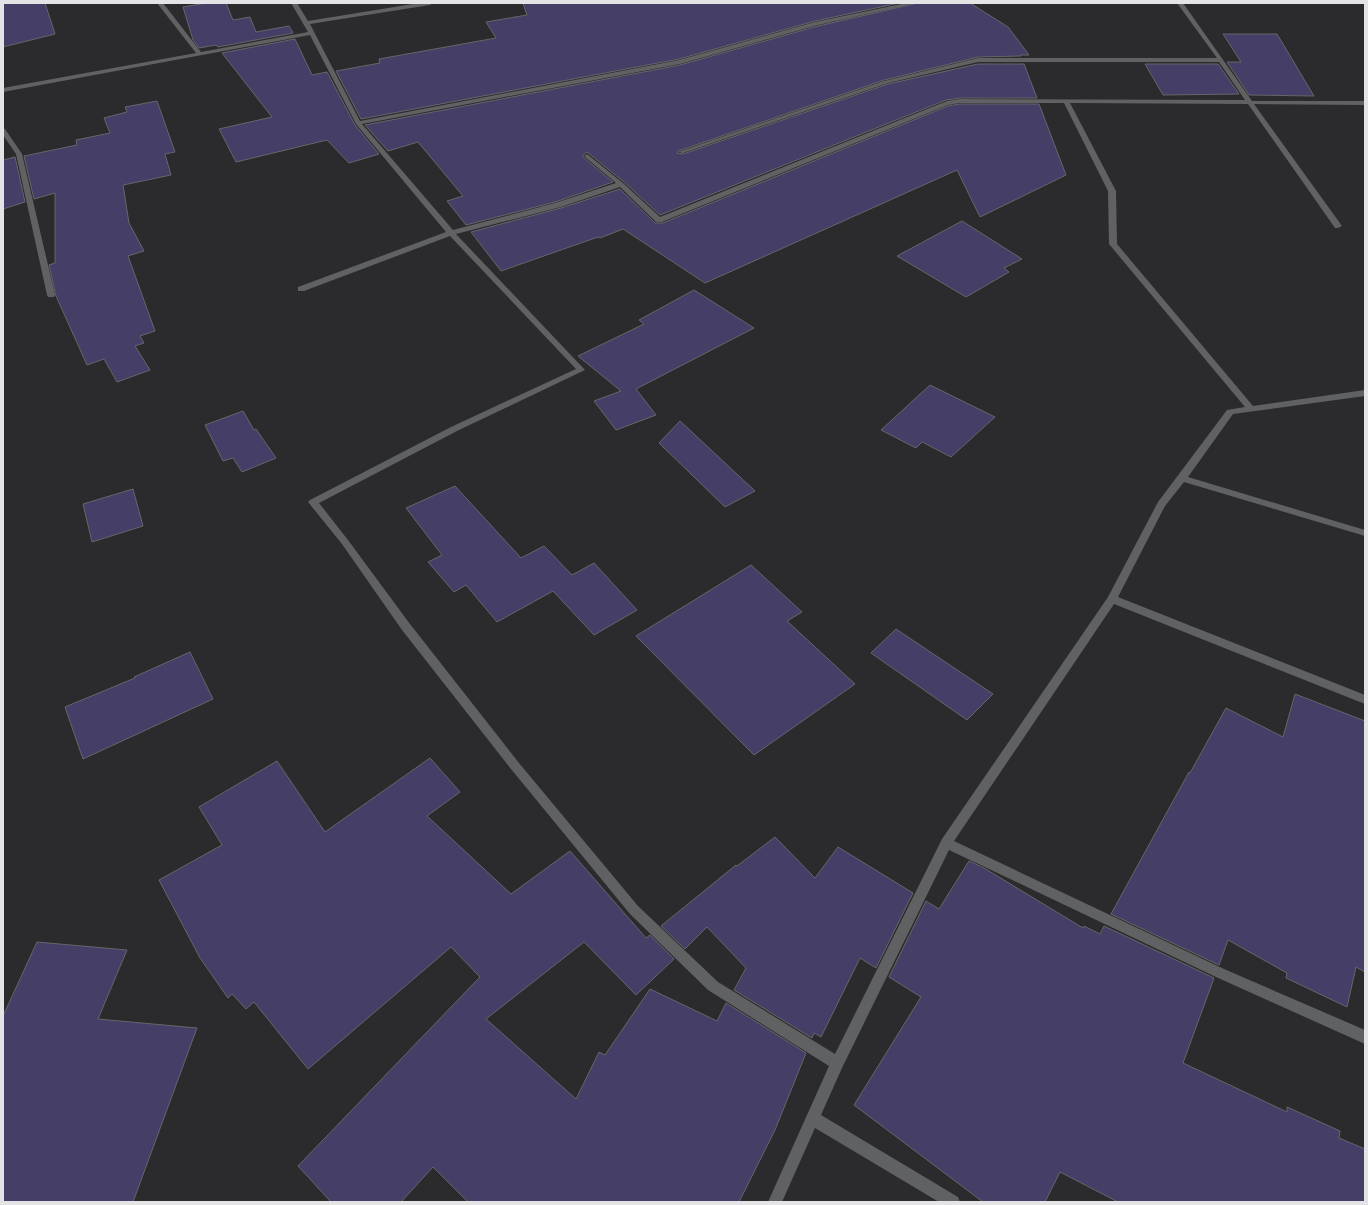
<svg xmlns="http://www.w3.org/2000/svg" width="1368" height="1205" font-family="Literata,serif">
  <rect width="100%" height="100%" fill="#2b2b2e"/>
  <path fill="#453e66" stroke="#66666a" d="M 3,3 L 45,3 L 55,34 L 3,47 Z
    M 206,3 L 226,3 L 233,20 L 250,17 L 256,32 L 289,26 L 293,33 L 218,47 L 216,45 L 199,48 L 193,40 L 183,7 Z
    M 523,3 L 899,3 L 815,21 L 679,59 L 361,119 L 336,71 L 380,63 L 379,59 L 496,38 L 486,22 L 527,15 Z
    M 918,3 L 970,3 L 1008,27 L 1029,55 L 1021,55 L 1021,56 L 978,57 L 884,80 L 678,151 L 677,153 L 683,154 L 888,84 L 978,64 L 1024,64 L 1037,98 L 960,98 L 946,100 L 660,215 L 624,182 L 587,152 L 583,155 L 583,157 L 613,182 L 555,202 L 466,225 L 447,201 L 463,196 L 418,142 L 388,151 L 365,125 L 680,65 L 818,26 Z
    M 1223,34 L 1277,34 L 1314,96 L 1249,95 L 1227,62 L 1241,62 Z
    M 295,39 L 312,75 L 327,72 L 355,125 L 379,154 L 349,163 L 327,140 L 236,162 L 219,129 L 272,117 L 222,53 Z
    M 1145,64 L 1218,64 L 1239,94 L 1163,95 Z
    M 157,101 L 175,152 L 165,154 L 171,175 L 123,185 L 129,223 L 144,251 L 128,256 L 155,331 L 140,336 L 144,343 L 135,346 L 150,370 L 117,382 L 104,359 L 87,365 L 56,296 L 49,265 L 55,263 L 55,193 L 34,199 L 24,156 L 77,145 L 76,140 L 110,133 L 104,118 L 127,112 L 125,107 Z
    M 960,104 L 1039,104 L 1066,175 L 980,217 L 957,170 L 705,283 L 623,229 L 600,238 L 598,237 L 501,271 L 471,232 L 561,208 L 620,189 L 655,223 L 663,223 L 948,106 Z
    M 15,157 L 25,202 L 3,209 L 3,160 Z
    M 962,221 L 1022,259 L 1004,268 L 1009,272 L 966,297 L 897,256 Z
    M 694,290 L 754,328 L 636,389 L 656,415 L 616,430 L 594,401 L 621,391 L 578,356 L 644,324 L 639,320 Z
    M 930,385 L 995,417 L 951,457 L 922,442 L 916,448 L 881,430 Z
    M 243,411 L 254,430 L 256,429 L 276,458 L 242,472 L 233,458 L 223,461 L 205,425 Z
    M 680,421 L 755,491 L 725,507 L 659,443 Z
    M 455,486 L 521,558 L 544,546 L 572,575 L 594,563 L 637,610 L 594,635 L 553,591 L 497,622 L 466,585 L 454,592 L 428,562 L 442,555 L 406,508 Z
    M 133,489 L 143,526 L 92,542 L 83,504 Z
    M 751,565 L 802,612 L 787,621 L 855,684 L 754,755 L 636,636 Z
    M 896,629 L 993,694 L 967,720 L 871,653 Z
    M 190,652 L 213,699 L 83,759 L 65,707 L 135,678 L 134,677 Z
    M 1295,694 L 1365,721 L 1365,972 L 1356,967 L 1347,1007 L 1286,978 L 1287,973 L 1228,940 L 1219,965 L 1111,914 L 1189,772 L 1190,773 L 1226,708 L 1283,737 Z
    M 430,758 L 460,792 L 427,816 L 511,894 L 570,851 L 646,938 L 650,935 L 674,959 L 636,995 L 584,942 L 486,1019 L 576,1099 L 599,1052 L 605,1055 L 650,989 L 717,1021 L 726,1003 L 806,1053 L 775,1130 L 739,1202 L 468,1202 L 433,1167 L 401,1202 L 331,1202 L 298,1166 L 480,977 L 451,947 L 308,1069 L 254,1002 L 246,1009 L 232,994 L 228,998 L 200,958 L 159,880 L 222,845 L 199,807 L 277,761 L 325,832 Z
    M 775,837 L 815,878 L 838,847 L 913,893 L 876,968 L 860,958 L 821,1037 L 814,1033 L 812,1038 L 734,990 L 746,968 L 707,927 L 685,949 L 661,926 L 736,865 L 737,866 Z
    M 969,861 L 984,868 L 1083,928 L 1084,926 L 1100,934 L 1104,926 L 1214,978 L 1183,1063 L 1287,1112 L 1287,1107 L 1340,1131 L 1339,1138 L 1365,1149 L 1365,1202 L 1118,1202 L 1060,1172 L 1045,1202 L 983,1202 L 854,1105 L 921,997 L 889,977 L 926,901 L 939,909 Z
    M 37,942 L 127,950 L 98,1019 L 197,1028 L 133,1202 L 3,1202 L 3,1016 Z"/>
  <g fill="none" stroke-linecap="round" stroke-linejoin="round">
    <path fill="#606162" fill-rule="evenodd" d="M 157,3 L 163,3 L 201,52 L 308,32 L 291,3 L 297,3 L 308,21 L 419,3 L 433,3 L 430,5 L 310,24 L 360,121 L 679,60 L 815,22 L 906,3 L 917,3 L 818,25 L 680,64 L 362,124 L 453,230 L 555,203 L 616,183 L 585,157 L 584,156 L 587,154 L 623,183 L 660,217 L 947,101 L 960,99 L 1245,100 L 1219,62 L 978,62 L 888,83 L 683,153 L 678,152 L 884,81 L 978,58 L 1217,58 L 1177,3 L 1183,3 L 1252,101 L 1365,101 L 1365,105 L 1254,104 L 1342,226 L 1338,228 L 1335,228 L 1248,104 L 1070,103 L 1116,191 L 1117,244 L 1253,406 L 1365,390 L 1365,396 L 1233,414 L 1188,477 L 1365,530 L 1365,536 L 1184,482 L 1165,506 L 1118,597 L 1365,695 L 1365,704 L 1114,604 L 954,841 L 1224,969 L 1365,1030 L 1365,1044 L 1216,977 L 949,850 L 842,1068 L 821,1115 L 958,1197 L 960,1202 L 939,1202 L 815,1128 L 782,1202 L 768,1202 L 829,1066 L 708,990 L 630,914 L 511,769 L 402,630 L 342,544 L 308,502 L 310,500 L 451,427 L 576,369 L 450,236 L 304,291 L 298,291 L 298,287 L 446,232 L 356,124 L 310,35 L 3,92 L 3,88 L 196,53 ZM 960,103 L 1064,103 L 1108,191 L 1109,244 L 1245,407 L 1227,410 L 1158,502 L 1108,597 L 942,839 L 835,1054 L 718,982 L 638,906 L 519,763 L 410,624 L 348,540 L 319,503 L 457,431 L 585,370 L 456,234 L 561,207 L 620,187 L 656,222 L 662,222 L 948,105 Z
      M 3,128 L 5,129 L 22,154 L 55,295 L 54,297 L 48,297 L 47,295 L 16,154 L 3,135 Z"/>
  </g>
  <rect width="1368" height="1205" fill="none" stroke="#e4e4e6" stroke-width="8"/>
</svg>
